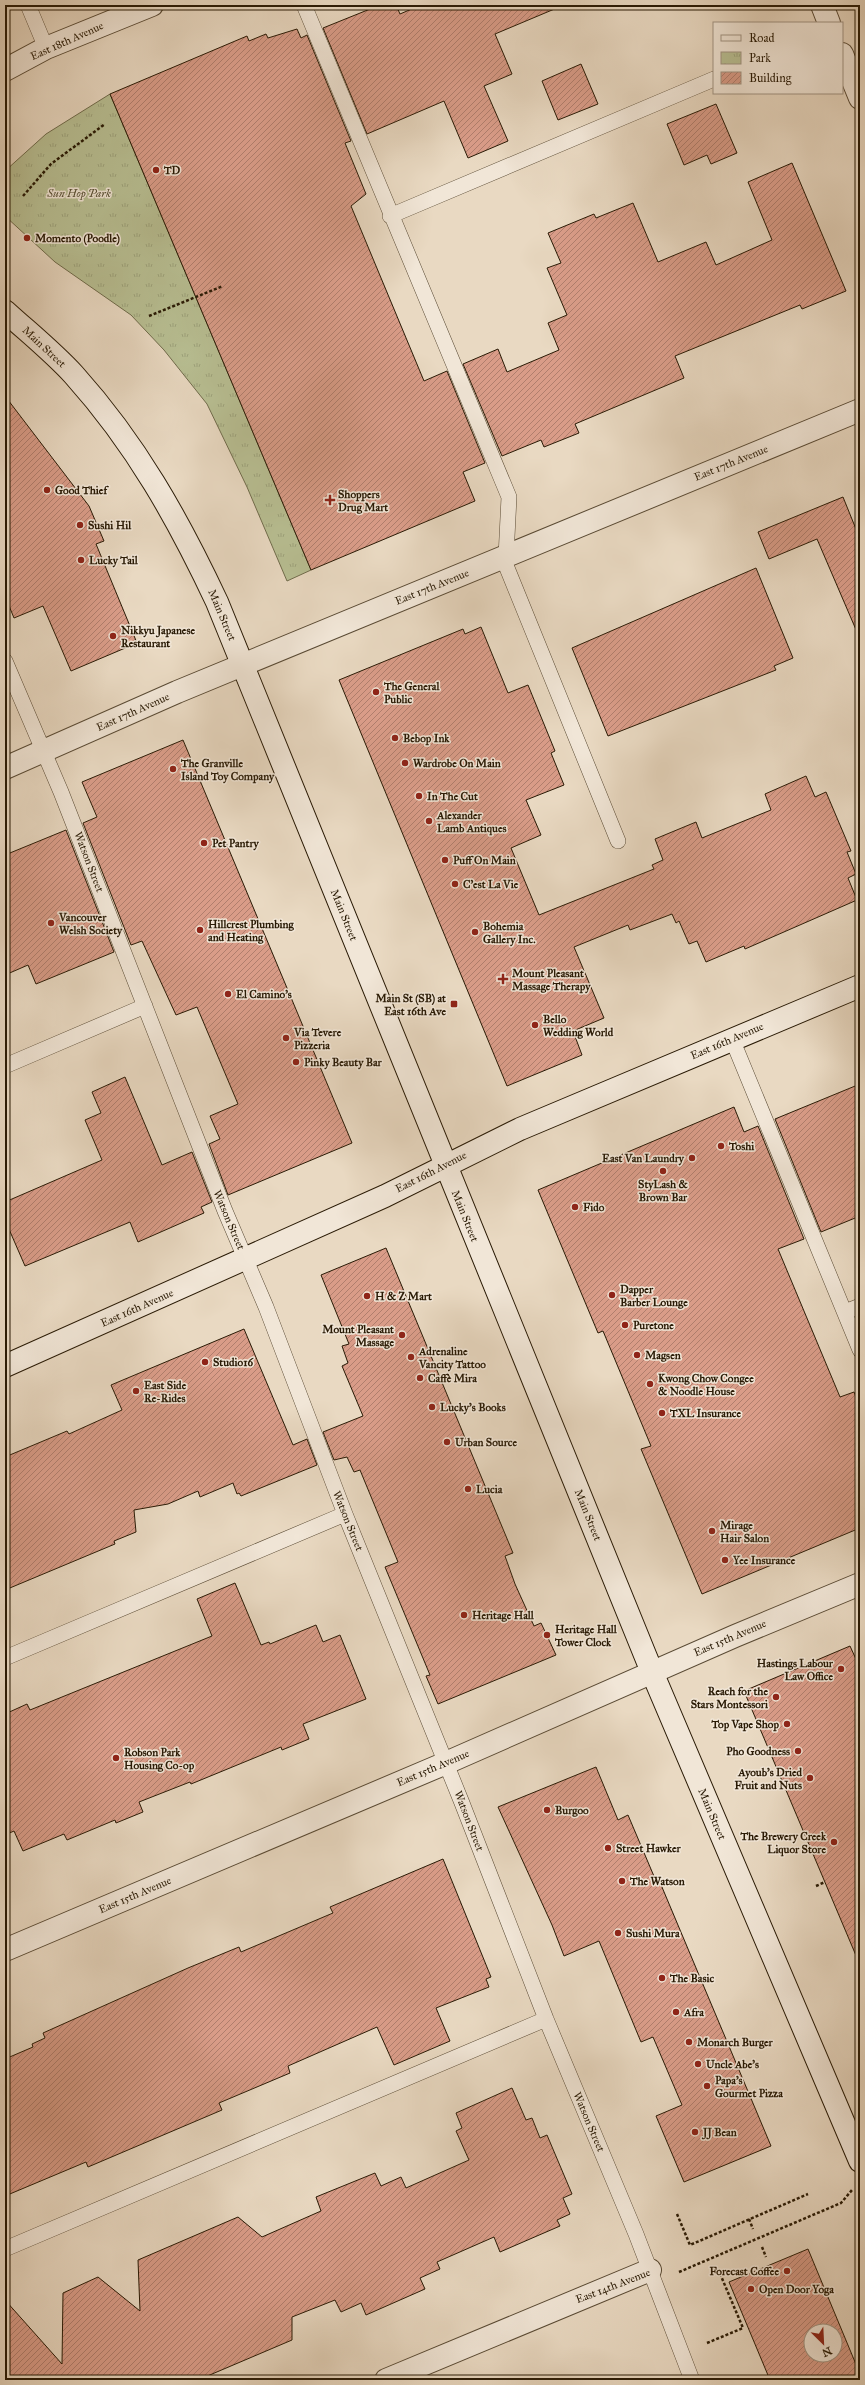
<svg xmlns="http://www.w3.org/2000/svg" width="865" height="2385" font-family="'IM FELL Great Primer',serif">
  <defs>
    <pattern id="park-tufts" width="24" height="20" patternUnits="userSpaceOnUse"><rect width="24" height="20" fill="#b8bf93"/><path d="M3 7l-1-3M5 7V3M7 7l1-3M15 17l-1-3M17 17v-4M19 17l1-3" fill="none" stroke="#9ea47d"/></pattern>
    <pattern id="building-hatch" width="6" height="6" patternUnits="userSpaceOnUse"><rect width="6" height="6" fill="#d99c88"/><path d="M-1 1l2-2M0 6l6-6M5 7l2-2" fill="none" stroke="#b07e6d"/></pattern>
  </defs>
  <rect width="100%" height="100%" fill="#e9d9c2"/>
  <filter id="stains"><feTurbulence type="fractalNoise" baseFrequency=".005" numOctaves="4"/><feColorMatrix values="0 0 0 0 .2 0 0 0 0 .09 0 0 0 0 .02 0 0 0 .5 -.17"/></filter>
  <radialGradient id="worn" r=".72"><stop offset=".6" stop-color="#630" stop-opacity="0"/><stop offset="1" stop-color="#630" stop-opacity=".3"/></radialGradient>
  <path fill="url(#park-tufts)" stroke="#706c4c" d="M 110,94 L 311,570 L 287,581 L 247,487 L 207,404 L 164,350 L 131,315 L 55,262 L 5,216 L 5,171 L 46,134 Z"/>
  <path fill="url(#building-hatch)" stroke="#291a05" fill-rule="evenodd" d="M 380,5 L 396,5 L 400,14 L 421,5 L 564,5 L 495,34 L 512,74 L 484,86 L 508,141 L 468,158 L 444,101 L 367,134 L 323,28 Z
    M 297,29 L 301,38 L 307,35 L 351,141 L 345,143 L 366,194 L 351,206 L 424,381 L 447,371 L 485,463 L 463,472 L 475,501 L 311,570 L 110,94 L 247,36 L 249,41 L 266,34 L 268,38 Z
    M 581,64 L 598,104 L 558,120 L 542,81 Z
    M 716,104 L 737,153 L 711,164 L 707,155 L 684,165 L 667,124 Z
    M 792,163 L 846,291 L 802,309 L 800,305 L 675,356 L 684,378 L 575,424 L 579,433 L 544,447 L 541,440 L 502,456 L 463,364 L 498,349 L 507,372 L 559,350 L 548,323 L 567,315 L 547,268 L 561,263 L 548,233 L 594,214 L 596,218 L 633,203 L 658,262 L 706,242 L 716,265 L 772,240 L 748,182 Z
    M 5,396 L 89,506 L 104,541 L 96,544 L 137,643 L 71,671 L 43,606 L 14,618 L 5,596 Z
    M 843,497 L 860,539 L 860,639 L 817,539 L 769,559 L 758,532 Z
    M 756,568 L 793,658 L 774,666 L 776,670 L 608,736 L 572,648 Z
    M 481,627 L 508,693 L 528,685 L 555,751 L 551,753 L 564,785 L 526,800 L 541,835 L 511,848 L 539,915 L 654,869 L 652,865 L 663,860 L 655,839 L 696,822 L 702,838 L 771,810 L 765,794 L 806,776 L 815,797 L 826,792 L 851,851 L 847,852 L 856,874 L 848,878 L 857,900 L 745,949 L 744,946 L 706,962 L 697,941 L 689,944 L 679,921 L 676,923 L 672,914 L 630,930 L 628,925 L 574,947 L 604,1018 L 573,1031 L 582,1055 L 507,1086 L 339,680 L 463,629 L 465,634 Z
    M 183,740 L 352,1143 L 228,1195 L 209,1144 L 220,1139 L 210,1116 L 238,1104 L 197,1007 L 176,1015 L 142,941 L 131,945 L 83,823 L 97,817 L 82,782 Z
    M 66,830 L 114,952 L 36,984 L 28,965 L 5,975 L 5,855 Z
    M 125,1077 L 162,1165 L 192,1152 L 212,1202 L 201,1207 L 204,1213 L 138,1242 L 130,1222 L 25,1266 L 5,1220 L 5,1202 L 102,1160 L 85,1120 L 101,1113 L 92,1092 Z
    M 860,1084 L 860,1216 L 821,1232 L 775,1119 Z
    M 734,1107 L 744,1132 L 758,1126 L 804,1239 L 778,1249 L 840,1397 L 854,1392 L 860,1407 L 860,1528 L 702,1594 L 641,1449 L 651,1446 L 603,1331 L 598,1333 L 538,1190 Z
    M 386,1248 L 513,1553 L 505,1556 L 515,1584 L 534,1626 L 541,1623 L 556,1655 L 438,1704 L 426,1676 L 430,1675 L 385,1567 L 398,1562 L 360,1470 L 354,1472 L 347,1457 L 334,1460 L 323,1432 L 363,1416 L 342,1366 L 348,1363 L 342,1346 L 349,1344 L 321,1275 Z
    M 244,1329 L 293,1445 L 307,1439 L 317,1465 L 241,1496 L 239,1493 L 237,1494 L 233,1483 L 200,1497 L 198,1491 L 168,1504 L 134,1510 L 136,1532 L 114,1541 L 115,1544 L 5,1590 L 5,1457 L 67,1431 L 69,1434 L 122,1410 L 111,1385 Z
    M 235,1583 L 261,1645 L 269,1642 L 270,1644 L 316,1625 L 323,1642 L 340,1635 L 366,1699 L 303,1724 L 309,1739 L 282,1750 L 281,1747 L 191,1784 L 190,1782 L 139,1802 L 143,1812 L 116,1823 L 115,1820 L 67,1840 L 64,1834 L 23,1851 L 14,1831 L 5,1835 L 5,1714 L 27,1704 L 30,1710 L 212,1636 L 197,1599 Z
    M 850,1646 L 860,1668 L 860,1965 L 744,1691 Z
    M 596,1767 L 618,1820 L 628,1815 L 656,1881 L 659,1880 L 771,2146 L 684,2182 L 656,2116 L 682,2105 L 653,2037 L 641,2042 L 599,1941 L 564,1956 L 552,1925 L 498,1807 Z
    M 443,1859 L 491,1977 L 486,1979 L 489,1987 L 436,2008 L 450,2041 L 394,2065 L 377,2027 L 288,2066 L 290,2073 L 219,2103 L 222,2110 L 88,2167 L 86,2162 L 5,2196 L 5,2059 L 33,2047 L 32,2044 L 45,2038 L 43,2033 L 188,1968 L 239,1947 L 241,1952 L 333,1913 L 330,1907 Z
    M 512,2088 L 526,2120 L 532,2118 L 540,2138 L 547,2135 L 572,2194 L 563,2198 L 570,2214 L 557,2220 L 560,2226 L 500,2252 L 494,2237 L 437,2262 L 440,2269 L 420,2278 L 425,2289 L 366,2315 L 361,2303 L 341,2312 L 335,2300 L 292,2317 L 292,2340 L 198,2380 L 5,2380 L 5,2300 L 62,2364 L 63,2293 L 98,2277 L 140,2311 L 138,2260 L 238,2217 L 262,2237 L 321,2211 L 316,2197 L 375,2173 L 381,2186 L 401,2177 L 406,2188 L 469,2160 L 456,2131 L 462,2128 L 456,2113 Z
    M 808,2249 L 860,2374 L 860,2380 L 770,2380 L 729,2282 ZM 811,2331 L 835,2331 L 835,2355 L 811,2355 Z"/>
  <g fill="none" stroke-linecap="round" stroke-linejoin="round">
    <defs>
      <path id="lane" d="M 28,5 L 46,48
        M 304,5 L 509,497 L 506,557
        M 390,216 L 714,79
        M 503,558 L 618,841
        M 5,661 L 61,792 L 225,1211 L 266,1307 L 345,1514 L 462,1803 L 546,2019 L 636,2234 L 692,2380
        M 732,1039 L 860,1350
        M 5,1066 L 145,1006
        M 845,1312 L 860,1306
        M 5,1658 L 345,1514
        M 5,2249 L 546,2019"/>
      <path id="street" d="M 822,5 L 829,23
        M 842,54 L 860,98
        M 5,70 L 46,48 L 152,5
        M 5,768 L 177,692 L 860,410
        M 5,1950 L 446,1763 L 735,1636 L 860,1584
        M 386,2380 L 650,2270"/>
      <path id="secondary" d="M 5,311 C 28,332 53,352 74,375 C 136,444 178,519 217,602 L 652,1672 L 860,2161
        M 5,1366 L 385,1196 L 520,1129 L 860,986"/>
    </defs>
    <use href="#lane" stroke="#594a34" stroke-width="16"/>
    <use href="#street" stroke="#594a34" stroke-width="24"/>
    <use href="#secondary" stroke="#291a05" stroke-width="24"/>
    <path stroke="#291a05" stroke-width="2.5" stroke-dasharray="3 2" stroke-linecap="butt" d="M 23,196 L 51,164 L 105,124
      M 149,316 L 223,286
      M 816,1886 L 825,1882
      M 677,2214 L 690,2245 L 808,2194
      M 749,2219 L 753,2229
      M 762,2247 L 766,2257
      M 679,2272 L 841,2203 L 852,2190
      M 707,2343 L 743,2328 L 721,2276"/>
    <use href="#lane" stroke="#f1e6d7" stroke-width="15"/>
    <use href="#street" stroke="#f1e6d7" stroke-width="22"/>
    <use href="#secondary" stroke="#f1e6d7" stroke-width="22"/>
  </g>
  <g fill="#8f2418" stroke="#f1e6d7" stroke-width="1.5">
    <circle cx="156" cy="170" r="4"/>
    <circle cx="27" cy="238" r="4"/>
    <circle cx="47" cy="490" r="4"/>
    <path d="M328 494h4v4h4v4h-4v4h-4v-4h-4v-4h4z"/>
    <circle cx="80" cy="525" r="4"/>
    <circle cx="81" cy="560" r="4"/>
    <circle cx="113" cy="636" r="4"/>
    <circle cx="376" cy="692" r="4"/>
    <circle cx="395" cy="738" r="4"/>
    <circle cx="405" cy="763" r="4"/>
    <circle cx="173" cy="769" r="4"/>
    <circle cx="419" cy="796" r="4"/>
    <circle cx="429" cy="821" r="4"/>
    <circle cx="204" cy="843" r="4"/>
    <circle cx="445" cy="860" r="4"/>
    <circle cx="455" cy="884" r="4"/>
    <circle cx="51" cy="923" r="4"/>
    <circle cx="200" cy="930" r="4"/>
    <circle cx="475" cy="932" r="4"/>
    <path d="M501 973h4v4h4v4h-4v4h-4v-4h-4v-4h4z"/>
    <circle cx="228" cy="994" r="4"/>
    <rect x="450" y="1000" width="8" height="8" rx="2"/>
    <circle cx="535" cy="1025" r="4"/>
    <circle cx="286" cy="1038" r="4"/>
    <circle cx="296" cy="1062" r="4"/>
    <circle cx="721" cy="1146" r="4"/>
    <circle cx="692" cy="1158" r="4"/>
    <circle cx="663" cy="1171" r="4"/>
    <circle cx="575" cy="1207" r="4"/>
    <circle cx="612" cy="1295" r="4"/>
    <circle cx="367" cy="1296" r="4"/>
    <circle cx="625" cy="1325" r="4"/>
    <circle cx="402" cy="1335" r="4"/>
    <circle cx="637" cy="1355" r="4"/>
    <circle cx="411" cy="1357" r="4"/>
    <circle cx="205" cy="1362" r="4"/>
    <circle cx="420" cy="1378" r="4"/>
    <circle cx="650" cy="1384" r="4"/>
    <circle cx="136" cy="1391" r="4"/>
    <circle cx="432" cy="1407" r="4"/>
    <circle cx="662" cy="1413" r="4"/>
    <circle cx="447" cy="1442" r="4"/>
    <circle cx="468" cy="1489" r="4"/>
    <circle cx="712" cy="1531" r="4"/>
    <circle cx="725" cy="1560" r="4"/>
    <circle cx="464" cy="1615" r="4"/>
    <circle cx="547" cy="1635" r="4"/>
    <circle cx="841" cy="1669" r="4"/>
    <circle cx="776" cy="1697" r="4"/>
    <circle cx="787" cy="1724" r="4"/>
    <circle cx="798" cy="1751" r="4"/>
    <circle cx="116" cy="1758" r="4"/>
    <circle cx="810" cy="1778" r="4"/>
    <circle cx="547" cy="1810" r="4"/>
    <circle cx="834" cy="1842" r="4"/>
    <circle cx="608" cy="1848" r="4"/>
    <circle cx="622" cy="1881" r="4"/>
    <circle cx="618" cy="1933" r="4"/>
    <circle cx="662" cy="1978" r="4"/>
    <circle cx="676" cy="2012" r="4"/>
    <circle cx="689" cy="2042" r="4"/>
    <circle cx="698" cy="2064" r="4"/>
    <circle cx="707" cy="2086" r="4"/>
    <circle cx="695" cy="2132" r="4"/>
    <circle cx="787" cy="2271" r="4"/>
    <circle cx="751" cy="2289" r="4"/>
  </g>
  <g text-anchor="middle" dominant-baseline="central" stroke-width="3" stroke-linejoin="round" paint-order="stroke">
    <g font-size="11" fill="#291a05" stroke="#f1e6d7">
      <text transform="translate(67 41) rotate(-24)">East 18th Avenue</text>
      <text transform="translate(44 347) rotate(43)">Main Street</text>
      <text transform="translate(731 463) rotate(-22)">East 17th Avenue</text>
      <text transform="translate(432 587) rotate(-22)">East 17th Avenue</text>
      <text transform="translate(222 615) rotate(67)">Main Street</text>
      <text transform="translate(133 712) rotate(-24)">East 17th Avenue</text>
      <text transform="translate(89 862) rotate(69)">Watson Street</text>
      <text transform="translate(344 915) rotate(68)">Main Street</text>
      <text transform="translate(727 1041) rotate(-23)">East 16th Avenue</text>
      <text transform="translate(431 1172) rotate(-27)">East 16th Avenue</text>
      <text transform="translate(465 1216) rotate(68)">Main Street</text>
      <text transform="translate(229 1220) rotate(67)">Watson Street</text>
      <text transform="translate(137 1308) rotate(-24)">East 16th Avenue</text>
      <text transform="translate(588 1515) rotate(68)">Main Street</text>
      <text transform="translate(348 1521) rotate(68)">Watson Street</text>
      <text transform="translate(730 1638) rotate(-23)">East 15th Avenue</text>
      <text transform="translate(433 1768) rotate(-23)">East 15th Avenue</text>
      <text transform="translate(712 1814) rotate(67)">Main Street</text>
      <text transform="translate(469 1821) rotate(69)">Watson Street</text>
      <text transform="translate(135 1895) rotate(-23)">East 15th Avenue</text>
      <text transform="translate(589 2122) rotate(67)">Watson Street</text>
      <text transform="translate(613 2286) rotate(-21)">East 14th Avenue</text>
    </g>
    <g font-size="11" font-weight="bold" fill="#291a05" stroke="#f1e6d7" text-anchor="start">
      <text x="164" y="170">TD</text>
      <text x="35" y="238">Momento (Poodle)</text>
      <text x="55" y="490">Good Thief</text>
      <text x="338" y="494">Shoppers<tspan x="338" dy="13">Drug Mart</tspan></text>
      <text x="88" y="525">Sushi Hil</text>
      <text x="89" y="560">Lucky Tail</text>
      <text x="121" y="630">Nikkyu Japanese<tspan x="121" dy="13">Restaurant</tspan></text>
      <text x="384" y="686">The General<tspan x="384" dy="13">Public</tspan></text>
      <text x="403" y="738">Bebop Ink</text>
      <text x="181" y="763">The Granville<tspan x="181" dy="13">Island Toy Company</tspan></text>
      <text x="413" y="763">Wardrobe On Main</text>
      <text x="427" y="796">In The Cut</text>
      <text x="437" y="815">Alexander<tspan x="437" dy="13">Lamb Antiques</tspan></text>
      <text x="212" y="843">Pet Pantry</text>
      <text x="453" y="860">Puff On Main</text>
      <text x="463" y="884">C'est La Vie</text>
      <text x="59" y="917">Vancouver<tspan x="59" dy="13">Welsh Society</tspan></text>
      <text x="208" y="924">Hillcrest Plumbing<tspan x="208" dy="13">and Heating</tspan></text>
      <text x="483" y="926">Bohemia<tspan x="483" dy="13">Gallery Inc.</tspan></text>
      <text x="512" y="973">Mount Pleasant<tspan x="512" dy="13">Massage Therapy</tspan></text>
      <text x="236" y="994">El Camino's</text>
      <text x="446" y="998" text-anchor="end">Main St (SB) at<tspan x="446" dy="13">East 16th Ave</tspan></text>
      <text x="543" y="1019">Bello<tspan x="543" dy="13">Wedding World</tspan></text>
      <text x="294" y="1032">Via Tevere<tspan x="294" dy="13">Pizzeria</tspan></text>
      <text x="304" y="1062">Pinky Beauty Bar</text>
      <text x="729" y="1146">Toshi</text>
      <text x="684" y="1158" text-anchor="end">East Van Laundry</text>
      <text x="663" y="1184" text-anchor="middle">StyLash &amp;<tspan x="663" dy="13">Brown Bar</tspan></text>
      <text x="583" y="1207">Fido</text>
      <text x="620" y="1289">Dapper<tspan x="620" dy="13">Barber Lounge</tspan></text>
      <text x="375" y="1296">H &amp; Z Mart</text>
      <text x="633" y="1325">Puretone</text>
      <text x="394" y="1329" text-anchor="end">Mount Pleasant<tspan x="394" dy="13">Massage</tspan></text>
      <text x="419" y="1351">Adrenaline<tspan x="419" dy="13">Vancity Tattoo</tspan></text>
      <text x="645" y="1355">Magsen</text>
      <text x="213" y="1362">Studio16</text>
      <text x="428" y="1378">Caffè Mira</text>
      <text x="658" y="1378">Kwong Chow Congee<tspan x="658" dy="13">&amp; Noodle House</tspan></text>
      <text x="144" y="1385">East Side<tspan x="144" dy="13">Re-Rides</tspan></text>
      <text x="440" y="1407">Lucky's Books</text>
      <text x="670" y="1413">TXL Insurance</text>
      <text x="455" y="1442">Urban Source</text>
      <text x="476" y="1489">Lucia</text>
      <text x="720" y="1525">Mirage<tspan x="720" dy="13">Hair Salon</tspan></text>
      <text x="733" y="1560">Yee Insurance</text>
      <text x="472" y="1615">Heritage Hall</text>
      <text x="555" y="1629">Heritage Hall<tspan x="555" dy="13">Tower Clock</tspan></text>
      <text x="833" y="1663" text-anchor="end">Hastings Labour<tspan x="833" dy="13">Law Office</tspan></text>
      <text x="768" y="1691" text-anchor="end">Reach for the<tspan x="768" dy="13">Stars Montessori</tspan></text>
      <text x="779" y="1724" text-anchor="end">Top Vape Shop</text>
      <text x="790" y="1751" text-anchor="end">Pho Goodness</text>
      <text x="124" y="1752">Robson Park<tspan x="124" dy="13">Housing Co-op</tspan></text>
      <text x="802" y="1772" text-anchor="end">Ayoub's Dried<tspan x="802" dy="13">Fruit and Nuts</tspan></text>
      <text x="555" y="1810">Burgoo</text>
      <text x="826" y="1836" text-anchor="end">The Brewery Creek<tspan x="826" dy="13">Liquor Store</tspan></text>
      <text x="616" y="1848">Street Hawker</text>
      <text x="630" y="1881">The Watson</text>
      <text x="626" y="1933">Sushi Mura</text>
      <text x="670" y="1978">The Basic</text>
      <text x="684" y="2012">Afra</text>
      <text x="697" y="2042">Monarch Burger</text>
      <text x="706" y="2064">Uncle Abe's</text>
      <text x="715" y="2080">Papa's<tspan x="715" dy="13">Gourmet Pizza</tspan></text>
      <text x="703" y="2132">JJ Bean</text>
      <text x="779" y="2271" text-anchor="end">Forecast Coffee</text>
      <text x="759" y="2289">Open Door Yoga</text>
    </g>
    <g font-size="11" font-style="italic" fill="#544c30" stroke="#f1e6d7">
      <text x="79" y="193">Sun Hop Park</text>
    </g>
  </g>
  <rect width="865" height="2385" fill="none" stroke="#e9d9c2" stroke-width="20"/>
  <rect x="6" y="6" width="853" height="2373" fill="none" stroke="#291a05" stroke-width="2"/>
  <rect x="10" y="10" width="845" height="2365" fill="none" stroke="#291a05"/>
  <rect x="713" y="22" width="130" height="72" fill="#f1e6d7" stroke="#a19483"/>
  <rect x="721" y="35" width="20" height="6" fill="#f1e6d7" stroke="#a19483"/>
  <text x="749" y="42" font-size="12" fill="#291a05">Road</text>
  <rect x="721" y="52" width="20" height="12" fill="url(#park-tufts)" stroke="#a19483"/>
  <text x="749" y="62" font-size="12" fill="#291a05">Park</text>
  <rect x="721" y="72" width="20" height="12" fill="url(#building-hatch)" stroke="#a19483"/>
  <text x="749" y="82" font-size="12" fill="#291a05">Building</text>
  <g transform="translate(823 2343) rotate(156)"><circle r="19" fill="#f1e6d7" stroke="#a19483"/>
  <path d="M0-3L7 15L0 10L-7 15Z" fill="#8f2418"/>
  <text y="-6" font-size="11" font-weight="bold" text-anchor="middle" fill="#291a05">N</text>
  </g>
  <rect width="100%" height="100%" filter="url(#stains)"/>
  <rect width="100%" height="100%" fill="url(#worn)"/>
</svg>
